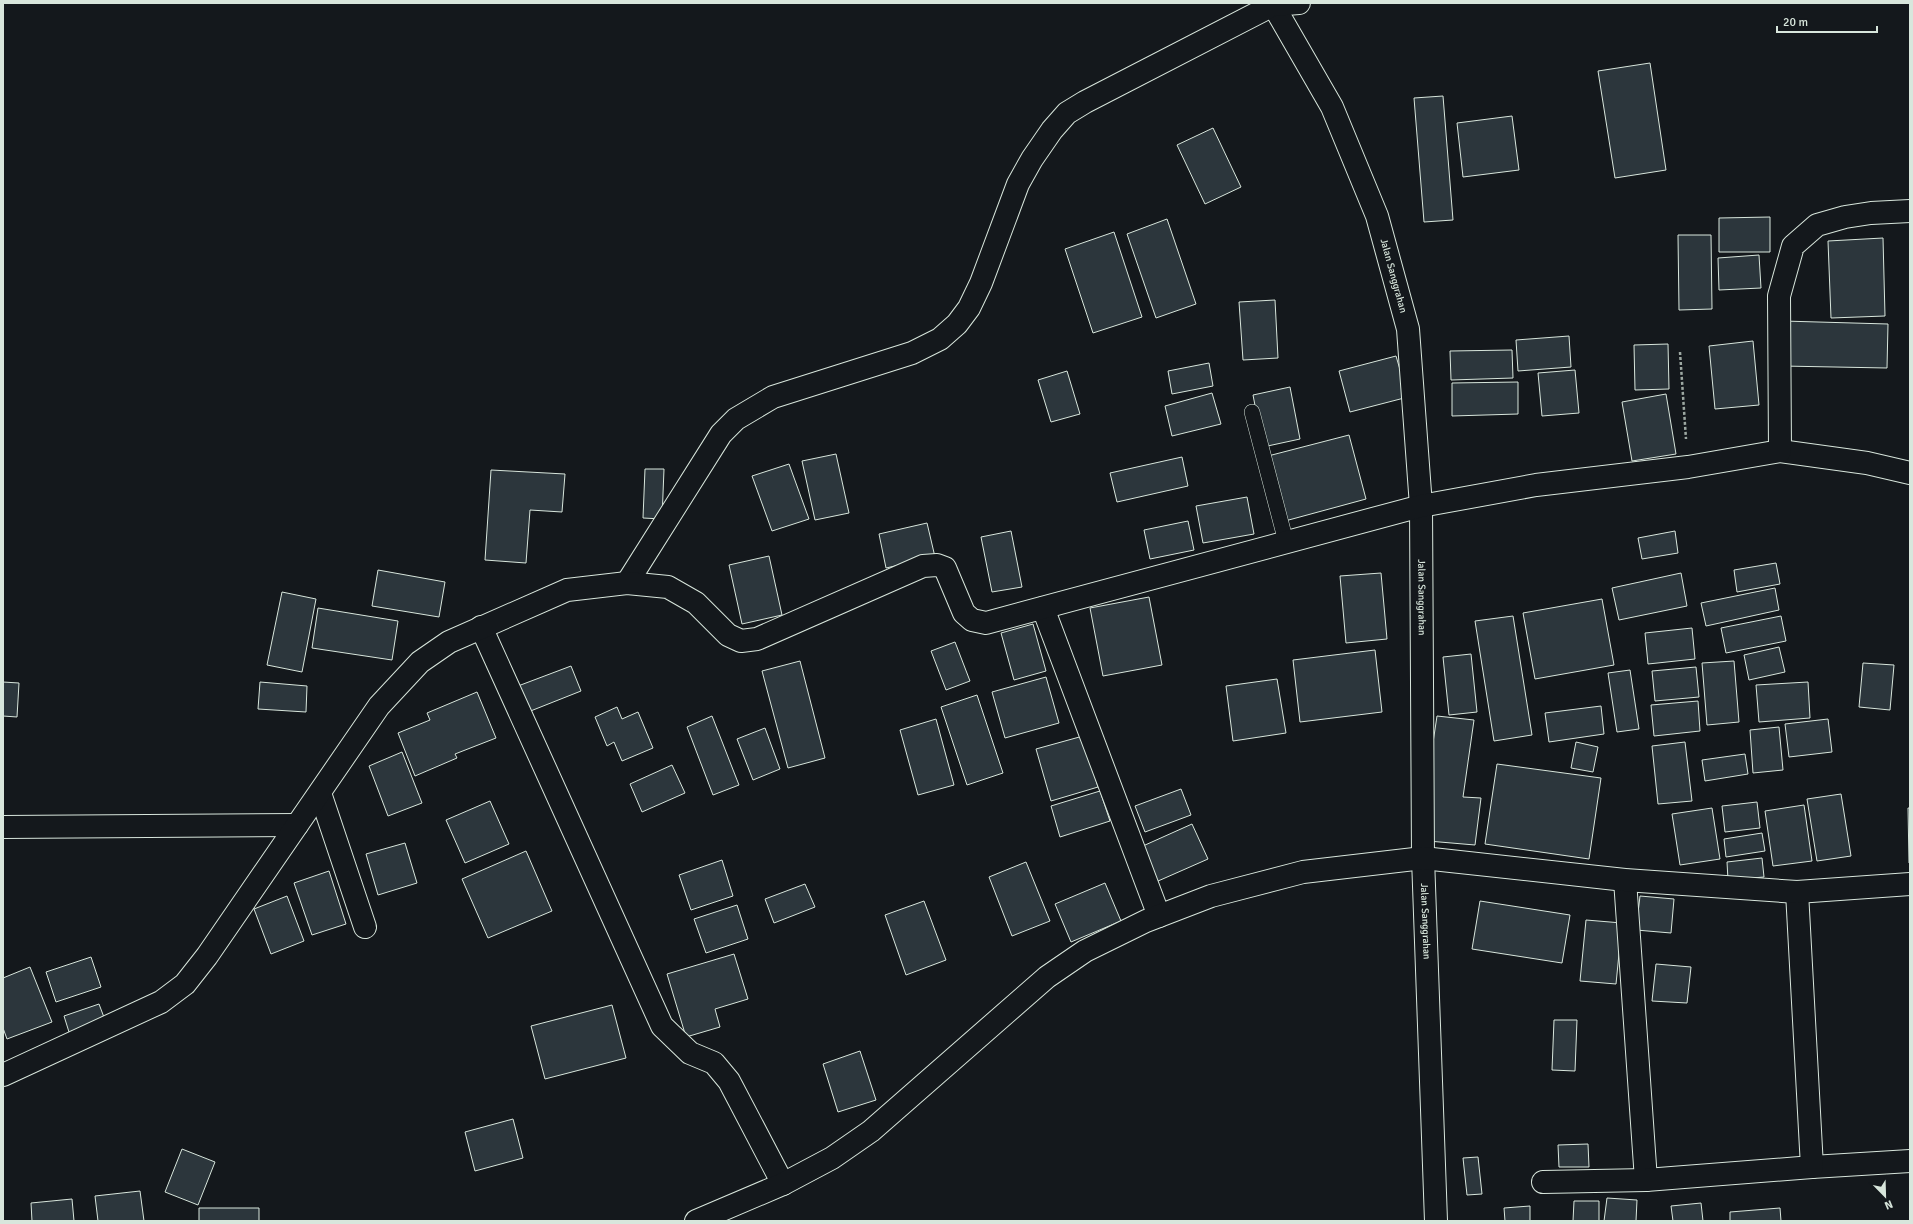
<svg xmlns="http://www.w3.org/2000/svg" width="1913" height="1224" font-family="Signika,sans-serif">
  <rect width="100%" height="100%" fill="#14181c"/>
  <path fill="#2c363c" stroke="#d8e6dc" d="M 1650,63 L 1666,170 L 1615,178 L 1598,71 Z
    M 1443,96 L 1453,220 L 1424,222 L 1414,98 Z
    M 1512,116 L 1519,170 L 1463,177 L 1457,123 Z
    M 1213,128 L 1241,187 L 1205,204 L 1177,145 Z
    M 1770,217 L 1770,252 L 1719,252 L 1719,218 Z
    M 1167,219 L 1196,304 L 1156,318 L 1127,234 Z
    M 1114,232 L 1142,317 L 1093,333 L 1065,249 Z
    M 1678,235 L 1711,235 L 1712,309 L 1679,310 Z
    M 1883,238 L 1885,316 L 1831,318 L 1828,241 Z
    M 1759,255 L 1761,288 L 1719,290 L 1718,258 Z
    M 1275,300 L 1278,358 L 1243,360 L 1239,302 Z
    M 1783,321 L 1888,324 L 1887,368 L 1782,366 Z
    M 1569,336 L 1571,367 L 1518,371 L 1516,340 Z
    M 1753,341 L 1759,405 L 1715,409 L 1709,346 Z
    M 1668,344 L 1669,389 L 1635,390 L 1634,345 Z
    M 1512,350 L 1513,378 L 1451,380 L 1450,351 Z
    M 1396,356 L 1408,397 L 1350,412 L 1339,371 Z
    M 1209,363 L 1213,386 L 1172,394 L 1168,371 Z
    M 1575,370 L 1579,413 L 1542,416 L 1538,373 Z
    M 1067,371 L 1080,414 L 1051,422 L 1038,380 Z
    M 1518,382 L 1518,414 L 1452,416 L 1452,383 Z
    M 1290,387 L 1300,439 L 1263,447 L 1253,395 Z
    M 1212,393 L 1221,424 L 1172,436 L 1165,406 Z
    M 1666,394 L 1676,454 L 1632,461 L 1622,402 Z
    M 1349,435 L 1366,499 L 1285,521 L 1268,456 Z
    M 836,454 L 849,513 L 815,520 L 802,461 Z
    M 1182,457 L 1188,486 L 1117,502 L 1110,473 Z
    M 789,464 L 809,519 L 772,531 L 752,476 Z
    M 645,469 L 664,469 L 662,519 L 643,518 Z
    M 491,470 L 565,474 L 562,512 L 530,510 L 526,563 L 485,560 Z
    M 1247,497 L 1254,534 L 1203,543 L 1196,506 Z
    M 1188,521 L 1194,550 L 1150,559 L 1144,530 Z
    M 927,523 L 935,557 L 886,568 L 879,534 Z
    M 1011,531 L 1022,587 L 992,592 L 981,537 Z
    M 1675,531 L 1678,553 L 1642,559 L 1638,538 Z
    M 769,556 L 782,615 L 742,624 L 729,565 Z
    M 1776,563 L 1780,584 L 1737,592 L 1734,570 Z
    M 378,570 L 445,582 L 439,617 L 372,606 Z
    M 1381,573 L 1387,639 L 1346,643 L 1340,576 Z
    M 1681,573 L 1687,606 L 1619,620 L 1612,588 Z
    M 1775,588 L 1779,610 L 1706,626 L 1701,603 Z
    M 282,592 L 316,599 L 302,672 L 267,665 Z
    M 1149,597 L 1162,665 L 1103,676 L 1090,608 Z
    M 1602,599 L 1614,665 L 1535,679 L 1523,613 Z
    M 318,608 L 398,621 L 392,660 L 312,648 Z
    M 1513,616 L 1532,735 L 1494,741 L 1475,621 Z
    M 1781,616 L 1786,641 L 1726,653 L 1721,628 Z
    M 1033,624 L 1046,671 L 1014,680 L 1001,633 Z
    M 1692,628 L 1695,659 L 1648,664 L 1645,633 Z
    M 955,642 L 970,681 L 946,690 L 931,651 Z
    M 1779,647 L 1785,672 L 1749,680 L 1744,655 Z
    M 1375,650 L 1382,712 L 1300,722 L 1293,660 Z
    M 1471,654 L 1477,712 L 1449,715 L 1443,657 Z
    M 800,661 L 825,758 L 788,768 L 762,671 Z
    M 1734,661 L 1739,722 L 1707,725 L 1702,663 Z
    M 1863,663 L 1894,665 L 1890,710 L 1859,707 Z
    M 571,666 L 581,691 L 528,712 L 518,686 Z
    M 1696,667 L 1699,697 L 1655,701 L 1652,671 Z
    M 1630,670 L 1639,729 L 1617,732 L 1608,673 Z
    M 1046,677 L 1059,723 L 1005,738 L 992,692 Z
    M 1277,679 L 1286,733 L 1233,741 L 1226,686 Z
    M 3,682 L 19,683 L 17,717 L 3,716 Z
    M 260,682 L 307,686 L 306,712 L 258,709 Z
    M 1808,682 L 1810,718 L 1759,722 L 1756,685 Z
    M 477,692 L 496,738 L 455,754 L 457,758 L 415,776 L 398,733 L 430,720 L 427,713 Z
    M 977,695 L 1003,773 L 967,785 L 941,707 Z
    M 1698,701 L 1700,731 L 1654,736 L 1651,705 Z
    M 1601,706 L 1604,734 L 1549,742 L 1545,713 Z
    M 617,707 L 622,719 L 638,712 L 653,748 L 622,761 L 614,742 L 607,746 L 595,717 Z
    M 712,716 L 739,785 L 713,795 L 687,727 Z
    M 1437,716 L 1474,720 L 1463,797 L 1481,798 L 1475,845 L 1428,841 L 1425,796 Z
    M 936,719 L 954,785 L 918,795 L 900,730 Z
    M 1828,719 L 1832,752 L 1789,757 L 1785,724 Z
    M 1779,727 L 1783,770 L 1753,773 L 1750,730 Z
    M 765,728 L 780,769 L 753,780 L 737,739 Z
    M 1083,736 L 1098,787 L 1051,801 L 1036,749 Z
    M 1576,742 L 1598,747 L 1593,772 L 1571,768 Z
    M 1685,742 L 1692,801 L 1658,804 L 1652,746 Z
    M 402,752 L 422,803 L 388,816 L 369,766 Z
    M 1745,754 L 1748,774 L 1705,781 L 1702,760 Z
    M 1497,764 L 1601,778 L 1589,859 L 1485,844 Z
    M 672,765 L 685,793 L 642,812 L 630,784 Z
    M 1181,789 L 1191,815 L 1145,832 L 1135,806 Z
    M 1100,791 L 1110,821 L 1060,837 L 1051,806 Z
    M 1841,794 L 1851,856 L 1817,861 L 1807,799 Z
    M 490,801 L 509,844 L 465,863 L 446,820 Z
    M 1757,802 L 1760,828 L 1725,832 L 1722,806 Z
    M 1804,805 L 1812,861 L 1773,866 L 1765,811 Z
    M 1712,808 L 1720,859 L 1680,865 L 1672,814 Z
    M 1908,808 L 1910,808 L 1910,863 L 1909,863 Z
    M 1192,824 L 1208,859 L 1149,885 L 1134,850 Z
    M 1762,833 L 1765,851 L 1726,857 L 1724,839 Z
    M 405,843 L 417,883 L 378,895 L 366,854 Z
    M 526,851 L 552,911 L 488,938 L 462,879 Z
    M 1762,858 L 1764,877 L 1728,880 L 1727,862 Z
    M 722,860 L 733,896 L 691,910 L 679,875 Z
    M 1026,862 L 1050,921 L 1012,936 L 989,877 Z
    M 329,871 L 346,924 L 312,935 L 294,883 Z
    M 1105,883 L 1121,921 L 1071,942 L 1055,904 Z
    M 805,884 L 815,907 L 774,923 L 765,899 Z
    M 287,896 L 304,941 L 271,954 L 254,909 Z
    M 1640,896 L 1674,899 L 1671,933 L 1636,930 Z
    M 924,901 L 946,960 L 906,975 L 885,915 Z
    M 1480,901 L 1570,915 L 1562,963 L 1472,949 Z
    M 737,905 L 748,939 L 706,953 L 694,919 Z
    M 1586,920 L 1622,923 L 1616,984 L 1580,981 Z
    M 734,954 L 748,999 L 715,1009 L 720,1027 L 686,1037 L 667,974 Z
    M 91,957 L 101,987 L 56,1002 L 46,972 Z
    M 1656,964 L 1691,967 L 1687,1003 L 1652,1001 Z
    M 30,967 L 52,1022 L 7,1039 L 3,1028 L 3,978 Z
    M 99,1004 L 105,1020 L 69,1032 L 64,1016 Z
    M 612,1005 L 626,1058 L 545,1079 L 531,1026 Z
    M 1554,1020 L 1577,1020 L 1575,1071 L 1552,1070 Z
    M 860,1051 L 876,1100 L 838,1112 L 823,1064 Z
    M 513,1119 L 523,1158 L 475,1171 L 465,1132 Z
    M 1588,1144 L 1589,1167 L 1559,1167 L 1558,1145 Z
    M 182,1149 L 215,1162 L 198,1205 L 165,1192 Z
    M 1478,1157 L 1482,1194 L 1467,1195 L 1463,1158 Z
    M 140,1191 L 144,1221 L 98,1221 L 95,1196 Z
    M 1607,1198 L 1637,1200 L 1636,1221 L 1604,1221 Z
    M 72,1199 L 74,1221 L 32,1221 L 31,1203 Z
    M 1574,1201 L 1599,1201 L 1599,1221 L 1573,1221 Z
    M 1701,1203 L 1703,1221 L 1673,1221 L 1671,1206 Z
    M 1530,1206 L 1530,1221 L 1505,1221 L 1504,1208 Z
    M 199,1208 L 259,1208 L 259,1221 L 199,1221 Z
    M 1780,1208 L 1781,1221 L 1730,1221 L 1730,1212 Z"/>
  <g fill="none" stroke-linecap="round" stroke-linejoin="round">
    <defs>
      <path id="service" d="M 1252,412 L 1286,542"/>
      <g id="minor">
        <path id="s1" d="M 1272,3 L 1332,107 L 1377,216 L 1408,329 L 1421,506 L 1423,858 L 1436,1221"/>
        <path d="M 1780,451 L 1867,463 L 1910,473"/>
        <path d="M 627,583 L 721,434 L 736,419 L 773,397 L 912,353 L 940,339 L 957,324 L 969,308 L 981,283 L 1018,184 L 1032,159 L 1052,130 L 1067,113 L 1085,102 L 1273,5 L 1299,3"/>
        <path d="M 1043,608 L 1159,916"/>
        <path d="M 481,627 L 662,1026 L 690,1053 L 714,1063 L 729,1081 L 783,1184"/>
        <path d="M 320,793 L 365,927"/>
        <path d="M 3,827 L 297,825"/>
        <path d="M 1625,880 L 1646,1180"/>
        <path d="M 3,1075 L 161,1002 L 185,984 L 207,956 L 379,706 L 420,662 L 449,642 L 567,590 L 627,583 L 668,587 L 696,603 L 728,635 L 741,641 L 757,639 L 923,566 L 937,565 L 945,568 L 964,613 L 972,620 L 986,623 L 1421,506 L 1536,485 L 1688,467 L 1780,451 L 1779,296 L 1793,246 L 1817,225 L 1845,217 L 1871,213 L 1910,211"/>
        <path d="M 1812,1167 L 1910,1161"/>
        <path d="M 1543,1182 L 1646,1180 L 1812,1167 L 1797,892"/>
        <path d="M 696,1221 L 783,1184 L 832,1158 L 871,1131 L 1047,977 L 1085,951 L 1146,921 L 1211,896 L 1303,872 L 1423,858 L 1625,880 L 1797,892 L 1910,884"/>
      </g>
    </defs>
    <use href="#service" stroke="#d8e6dc" stroke-width="16"/>
    <use href="#minor" stroke="#d8e6dc" stroke-width="24"/>
    <path stroke="#9da8a2" stroke-width="2.5" stroke-dasharray="3 2" stroke-linecap="butt" d="M 1680,352 L 1686,439"/>
    <use href="#service" stroke="#14181c" stroke-width="15"/>
    <use href="#minor" stroke="#14181c" stroke-width="22"/>
  </g>
  <g text-anchor="middle" dominant-baseline="central" stroke-width="3" stroke-linejoin="round" paint-order="stroke">
    <g font-size="10" fill="#d8e6dc" stroke="#14181c">
      <text stroke="none"><textPath href="#s1" startOffset="300">Jalan Sanggrahan</textPath></text>
      <text stroke="none"><textPath href="#s1" startOffset="624">Jalan Sanggrahan</textPath></text>
      <text stroke="none"><textPath href="#s1" startOffset="948">Jalan Sanggrahan</textPath></text>
    </g>
  </g>
  <rect width="1913" height="1224" fill="none" stroke="#d8e6dc" stroke-width="8"/>
  <g transform="translate(1885 1196) rotate(157)" stroke="#14181c" stroke-width="3" paint-order="stroke">
  <path d="M0-3L7 15L0 10L-7 15Z" fill="#d8e6dc"/>
  <text y="-6" font-size="11" font-weight="bold" text-anchor="middle" fill="#d8e6dc">N</text>
  </g>
  <path d="M1777 26v6h100v-6" fill="none" stroke="#d8e6dc" stroke-width="2"/>
  <text x="1783" y="26" font-size="12" fill="#d8e6dc" stroke="#14181c" stroke-width="3" paint-order="stroke">20 m</text>
</svg>
